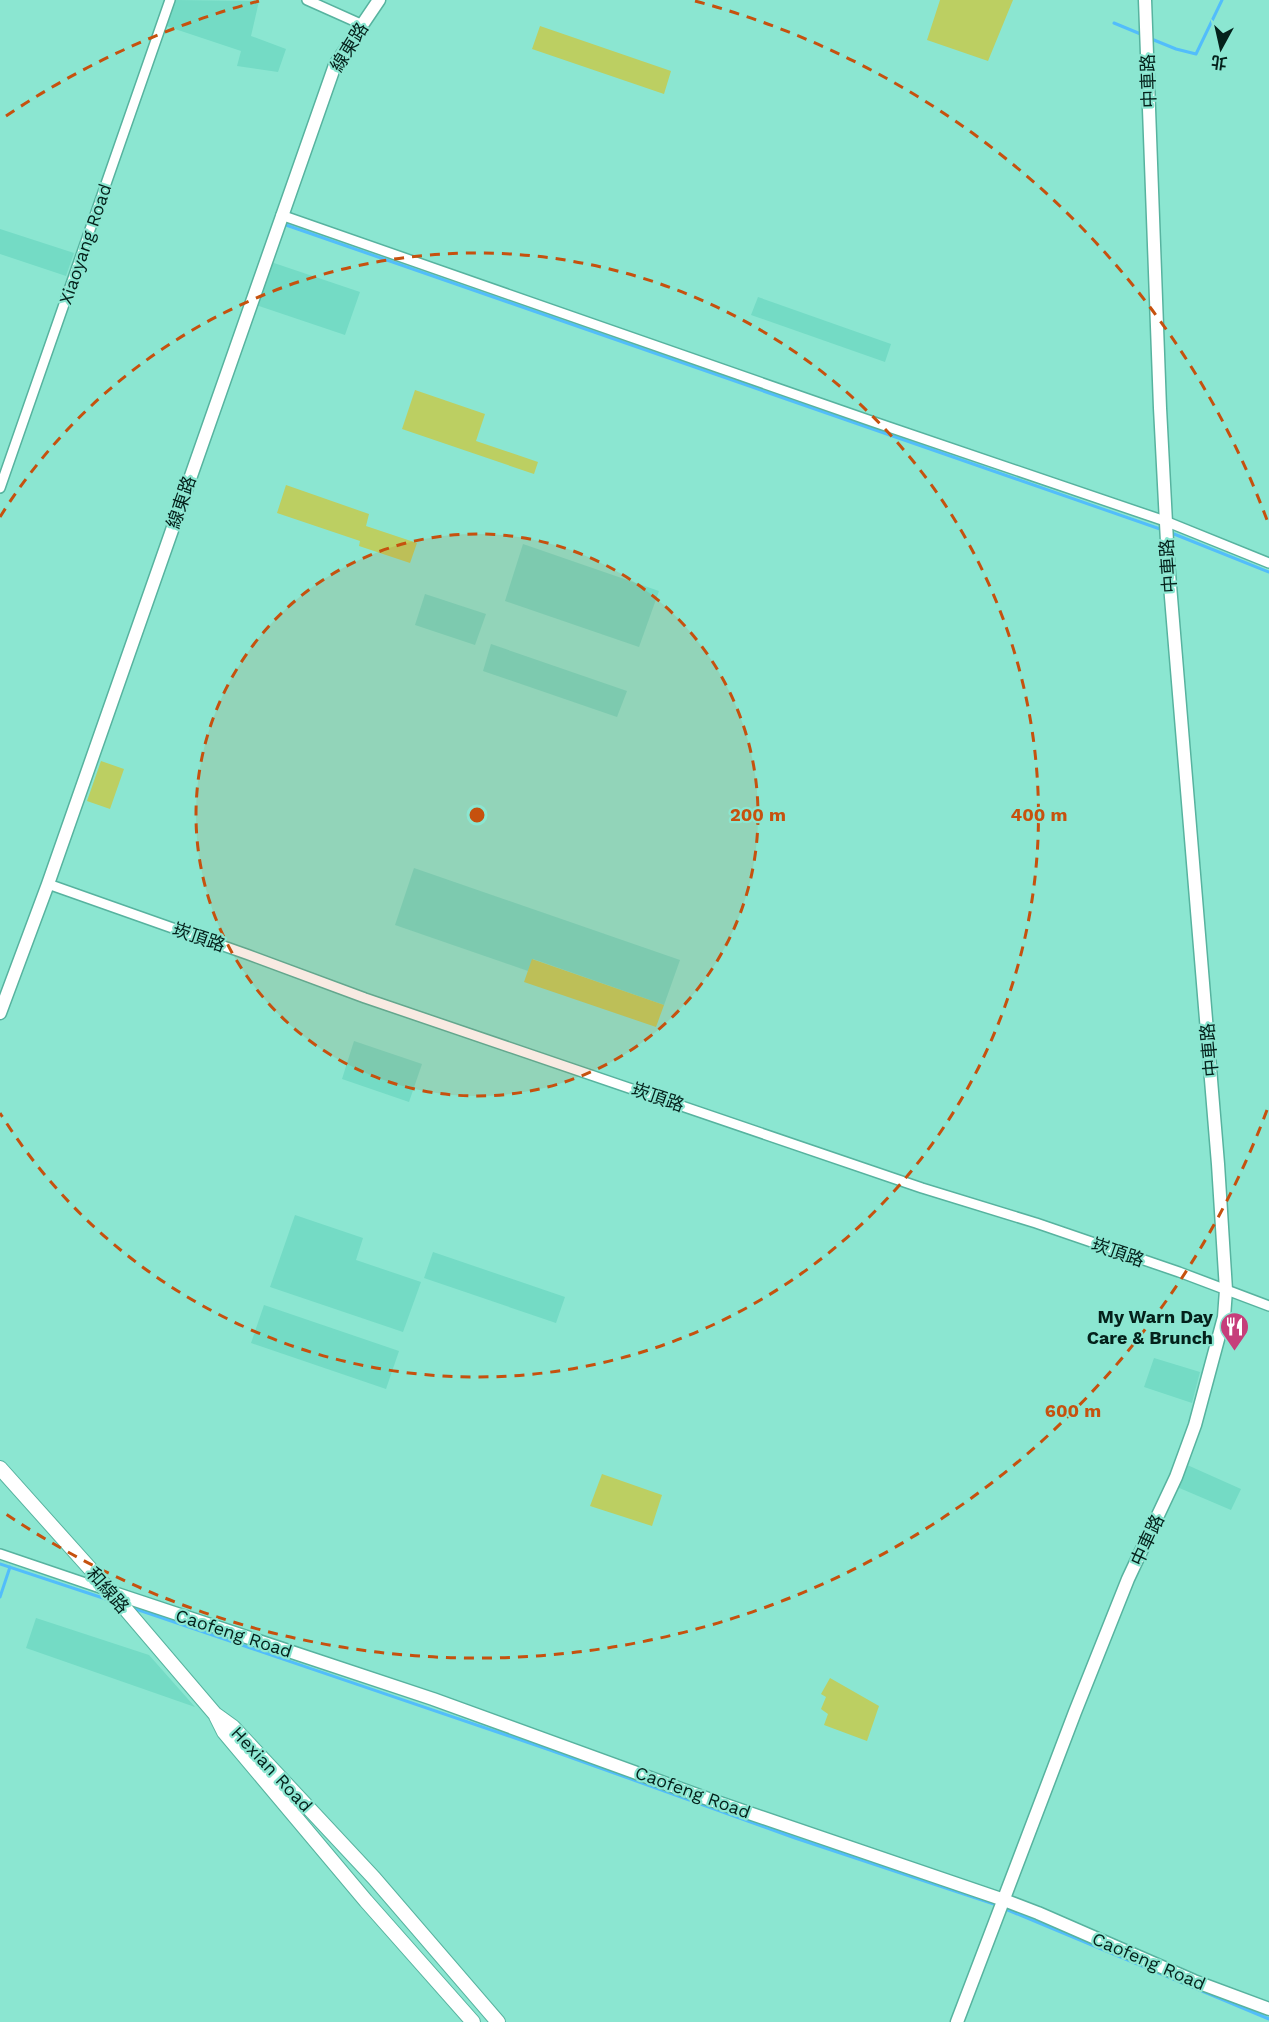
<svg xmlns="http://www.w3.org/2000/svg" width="1269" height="2022" font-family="'Work Sans','Noto Sans TC',sans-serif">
  <rect width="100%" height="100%" fill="#8be6d1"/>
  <path fill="#74dbc5" d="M 175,0 L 259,1 L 251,36 L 286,49 L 278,72 L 237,66 L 241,51 L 166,26 Z
    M 0,229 L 74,253 L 66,276 L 0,254 Z
    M 271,262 L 360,292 L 345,335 L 256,305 Z
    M 758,297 L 891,344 L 885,362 L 751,315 Z
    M 523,544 L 659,591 L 639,647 L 505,601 Z
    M 425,594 L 486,614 L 475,645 L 415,625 Z
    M 491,644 L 627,691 L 617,717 L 483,671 Z
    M 414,868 L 680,960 L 664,1005 L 533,959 L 528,971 L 395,925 Z
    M 354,1041 L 422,1064 L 409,1102 L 342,1079 Z
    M 295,1215 L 363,1238 L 356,1260 L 421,1282 L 403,1332 L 270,1287 Z
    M 433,1252 L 565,1297 L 556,1323 L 424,1278 Z
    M 264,1305 L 399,1351 L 386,1389 L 251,1343 Z
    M 1154,1358 L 1200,1372 L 1192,1403 L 1144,1387 Z
    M 1185,1464 L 1241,1489 L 1231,1510 L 1177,1487 Z
    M 36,1618 L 149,1655 L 195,1707 L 26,1648 Z"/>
  <path fill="#bccf62" d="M 940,0 L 1013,0 L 988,61 L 927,40 Z
    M 540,26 L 671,71 L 664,94 L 532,49 Z
    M 415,390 L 485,414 L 476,441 L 538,462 L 534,474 L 402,429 Z
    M 286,485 L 369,514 L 366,526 L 417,543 L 410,563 L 359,546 L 360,541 L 277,513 Z
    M 101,761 L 124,769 L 110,809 L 87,801 Z
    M 532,959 L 664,1005 L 656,1027 L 524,982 Z
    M 602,1474 L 662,1495 L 652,1526 L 590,1506 Z
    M 830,1678 L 879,1706 L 867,1741 L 824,1725 L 828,1714 L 821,1709 L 826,1697 L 821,1694 Z"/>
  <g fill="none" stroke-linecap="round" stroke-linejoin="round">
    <path stroke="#52bdfb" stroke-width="3" d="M 1114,23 L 1143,35
      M 1149,38 L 1176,49 L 1196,54 L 1222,0
      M 286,225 L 1163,530
      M 1169,532 L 1269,572
      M 0,1564 L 112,1601
      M 0,1597 L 10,1567
      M 130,1607 L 550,1750 L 795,1838 L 997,1905
      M 1003,1908 L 1269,2019"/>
    <defs>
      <path id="minor" d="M 307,0 L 363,25
        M 281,215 L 874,422 L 1165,521 L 1269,563
        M 0,488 L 170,0
        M 48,884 L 249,955 L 365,998 L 922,1188 L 1036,1223 L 1179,1272 L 1269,1306
        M 0,1554 L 109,1591"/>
      <path id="tertiary" d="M 0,1013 L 48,884 L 335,65 L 379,0
        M 111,1592 L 433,1699 L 711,1800 L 1004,1900 L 1038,1913 L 1194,1981 L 1269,2009
        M 957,2022 L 1075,1712 L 1128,1579 L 1176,1477 L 1195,1425 L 1224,1317 L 1226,1290 L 1218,1164 L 1168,561 L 1160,408 L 1145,0"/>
      <path id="secondary" d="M 0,1468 L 111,1592 L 215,1714 L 233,1727 L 374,1878 L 498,2022
        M 216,1716 L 224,1732 L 366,1901 L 473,2022"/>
    </defs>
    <use href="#minor" stroke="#57b39f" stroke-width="12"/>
    <use href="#tertiary" stroke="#57b39f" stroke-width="15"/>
    <use href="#secondary" stroke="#57b39f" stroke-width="16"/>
    <use href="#minor" stroke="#fff" stroke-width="9"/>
    <use href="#tertiary" stroke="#fff" stroke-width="12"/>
    <use href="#secondary" stroke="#fff" stroke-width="14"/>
  </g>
  <circle cx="477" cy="815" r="281" fill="#c6510e" fill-opacity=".12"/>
  <g fill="none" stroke="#c6510e" stroke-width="3" stroke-dasharray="10 8">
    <circle cx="477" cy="815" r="281"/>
    <path d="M0 517A562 562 0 1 1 0 1113"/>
    <path d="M1267 1110A843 843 0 0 1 6 1514M6 116A843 843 0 0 1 259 1M695 1A843 843 0 0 1 1267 520"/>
  </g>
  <defs>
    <symbol id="restaurant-pin" viewBox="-11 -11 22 30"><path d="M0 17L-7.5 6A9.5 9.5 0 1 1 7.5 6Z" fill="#c63e7a" stroke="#8be6d1"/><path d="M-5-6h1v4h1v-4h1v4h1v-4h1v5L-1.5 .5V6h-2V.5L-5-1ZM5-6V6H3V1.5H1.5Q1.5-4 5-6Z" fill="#fff"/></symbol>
  </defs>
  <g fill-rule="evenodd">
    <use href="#restaurant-pin" x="1218" y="1310" width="33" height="45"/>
  </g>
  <g text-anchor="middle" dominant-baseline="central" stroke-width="4.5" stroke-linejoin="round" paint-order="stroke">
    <g font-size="18" fill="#04211b" stroke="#8be6d1">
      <text transform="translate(349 47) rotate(-58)">線東路</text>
      <text transform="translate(1148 81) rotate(-92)">中車路</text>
      <text transform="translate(85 244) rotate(-71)">Xiaoyang Road</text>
      <text transform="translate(181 502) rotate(-71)">線東路</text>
      <text transform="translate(1168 566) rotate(-94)">中車路</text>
      <text transform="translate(199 937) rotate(19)">崁頂路</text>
      <text transform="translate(1209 1050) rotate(-95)">中車路</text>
      <text transform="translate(658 1097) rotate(19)">崁頂路</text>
      <text transform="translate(1118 1252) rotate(19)">崁頂路</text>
      <text transform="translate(1147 1540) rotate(-65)">中車路</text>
      <text transform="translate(108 1590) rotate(49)">和線路</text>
      <text transform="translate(234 1633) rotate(18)">Caofeng Road</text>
      <text transform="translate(272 1769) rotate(47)">Hexian Road</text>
      <text transform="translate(693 1792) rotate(20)">Caofeng Road</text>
      <text transform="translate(1149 1961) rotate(23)">Caofeng Road</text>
    </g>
    <g font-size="18" font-weight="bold" fill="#04211b" stroke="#8be6d1" text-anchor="end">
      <text x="1213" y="1316">My Warn Day<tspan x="1213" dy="21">Care &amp; Brunch</tspan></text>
    </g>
  </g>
  <circle cx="477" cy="815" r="9" fill="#c6510e" stroke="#8be6d1" stroke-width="3"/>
  <g font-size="18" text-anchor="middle" font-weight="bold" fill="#c6510e" stroke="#8be6d1" stroke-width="4.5" stroke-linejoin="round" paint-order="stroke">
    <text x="758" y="821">200 m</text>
    <text x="1039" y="821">400 m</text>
    <text x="1073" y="1417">600 m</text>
  </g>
  <g transform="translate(1221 48) rotate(188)" stroke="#8be6d1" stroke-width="4.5" paint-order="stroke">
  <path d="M0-4.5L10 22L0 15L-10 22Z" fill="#04211b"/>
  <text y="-9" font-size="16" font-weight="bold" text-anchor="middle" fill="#04211b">北</text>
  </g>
</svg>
